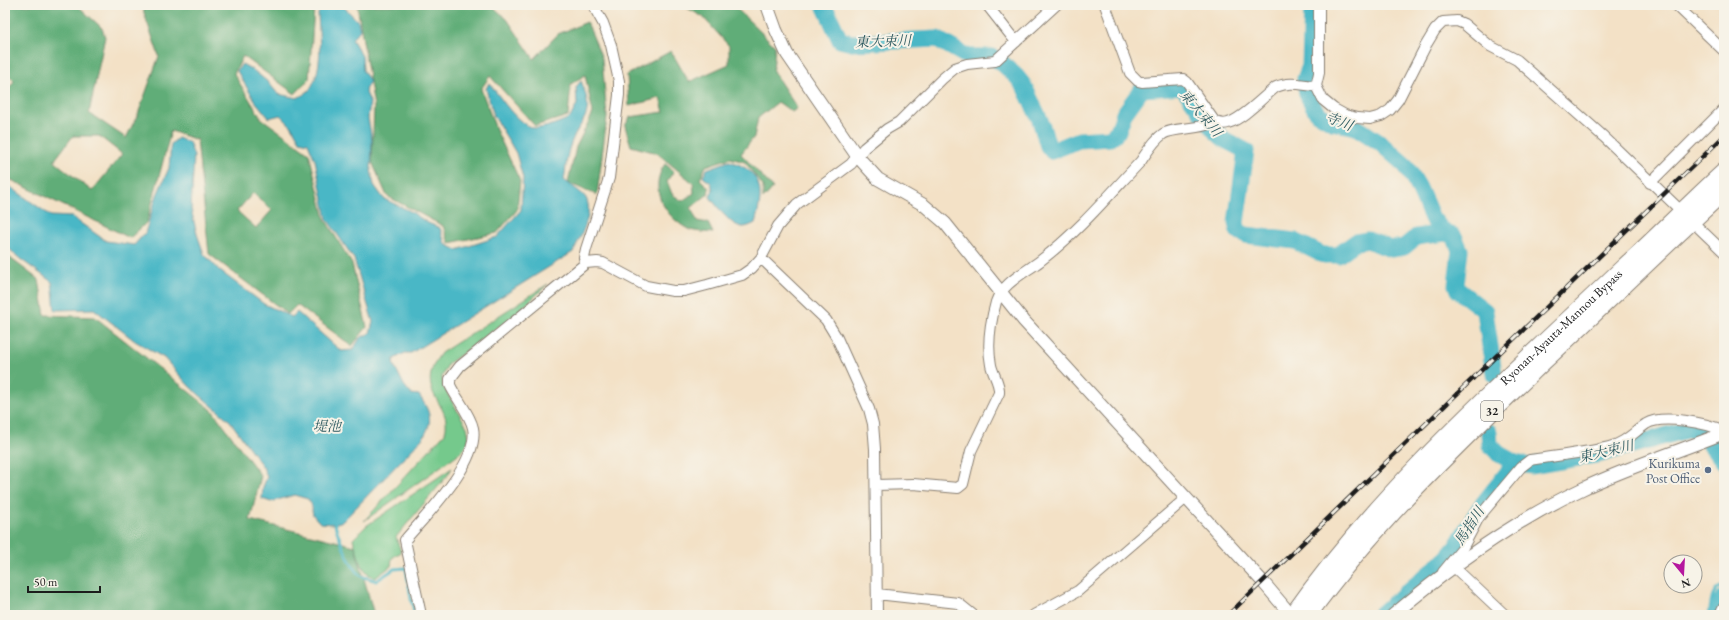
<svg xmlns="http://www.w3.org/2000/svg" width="1729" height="620" font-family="'EB Garamond','Noto Serif JP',serif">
  <rect width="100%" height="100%" fill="#f7f3e8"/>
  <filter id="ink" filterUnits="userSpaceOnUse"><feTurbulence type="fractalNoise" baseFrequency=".025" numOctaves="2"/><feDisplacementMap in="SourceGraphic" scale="8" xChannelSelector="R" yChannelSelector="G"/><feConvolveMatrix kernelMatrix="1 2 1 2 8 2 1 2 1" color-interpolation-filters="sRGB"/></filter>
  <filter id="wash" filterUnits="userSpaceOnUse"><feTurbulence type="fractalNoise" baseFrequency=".012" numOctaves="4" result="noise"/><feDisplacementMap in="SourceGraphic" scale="16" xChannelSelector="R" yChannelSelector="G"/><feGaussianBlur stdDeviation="0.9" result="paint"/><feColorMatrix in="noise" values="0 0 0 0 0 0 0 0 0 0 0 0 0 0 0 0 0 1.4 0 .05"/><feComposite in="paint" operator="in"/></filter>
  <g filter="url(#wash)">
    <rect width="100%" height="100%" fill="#f3e1c6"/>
    <path fill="#75c98c" stroke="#487254" d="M 548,284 L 516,314 L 448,364 L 442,377 L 443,386 L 467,427 L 469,436 L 467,445 L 461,452 L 364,521 L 445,433 C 454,402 411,394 441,353 Z
      M 452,468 L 447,476 L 396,537 L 401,552 L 392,558 L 391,566 L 375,578 C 360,572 358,553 353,539 L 366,526 Z"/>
    <path fill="#60ad78" stroke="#3e644a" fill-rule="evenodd" d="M 5,5 L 77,5 L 102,28 L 105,37 L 89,113 L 126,138 L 138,114 L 159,56 L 144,13 L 143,5 L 323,5 L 314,9 L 309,79 L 295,94 L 243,56 L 234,74 L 261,118 L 309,153 L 325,219 L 352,264 L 367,327 L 352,346 L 297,305 L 288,314 L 209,254 L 197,140 L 171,131 L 147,222 L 130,238 L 5,177 L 5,94 L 14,81 L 5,72 ZM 73,136 L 99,136 L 122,154 L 92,191 L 54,161 ZM 253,193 L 272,210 L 256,228 L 237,211 Z
      M 357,5 L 491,5 L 507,19 L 534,59 L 558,34 L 587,22 L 602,58 L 607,117 L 597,195 L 568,183 L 576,147 L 593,113 L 585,75 L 571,84 L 568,116 L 535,126 L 490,76 L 481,89 L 497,132 L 520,181 L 517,210 L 497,233 L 449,243 L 443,226 L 387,196 L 372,162 L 374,106 Z
      M 682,5 L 733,5 L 775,46 L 773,71 L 797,108 L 792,112 L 778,102 L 758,118 L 754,137 L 741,154 L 773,188 L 763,199 L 763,186 L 745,162 L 730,158 L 706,166 L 700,179 L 709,188 L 708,194 L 691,208 L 697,221 L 708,223 L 713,233 C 705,232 694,232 688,229 C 664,216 648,188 665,164 L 674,171 L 667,181 L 672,194 L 682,201 L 694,193 L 693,183 L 657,153 L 631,146 L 625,126 L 630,117 L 664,112 L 660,98 L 629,106 L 627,75 L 671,51 L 689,82 L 729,64 L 729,46 L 703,17 Z
      M 5,254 L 39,280 L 45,315 L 95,317 L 212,410 L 261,476 L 250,520 L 355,546 L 373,611 L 372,615 L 5,615 Z"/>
    <path fill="#4ab7c6" stroke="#336a71" d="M 336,5 L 342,5 L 358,21 L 360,30 L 352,39 L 362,56 L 363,71 L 370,81 L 365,90 L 370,102 L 368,118 L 372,140 L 371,170 L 374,185 L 384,199 L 410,211 L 428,223 L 440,228 L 445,244 L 457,250 L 497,237 L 521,210 L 523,178 L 516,153 L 494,116 L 486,89 L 489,83 C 501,97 516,124 534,128 C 543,130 562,121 570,118 L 577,104 L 576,87 L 581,81 C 597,120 579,117 569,149 C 566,159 566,170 564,180 C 569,184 584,194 586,198 C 594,214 580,237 573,252 L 411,353 L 405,353 L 394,359 L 393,363 L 404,385 L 411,394 L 419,395 C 430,412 434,420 423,438 L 343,521 L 333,524 L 320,523 L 313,515 L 311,504 L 308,499 L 294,495 L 271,502 L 262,499 L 263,487 L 267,477 L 263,467 L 230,421 L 190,387 L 164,358 L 135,341 L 94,309 L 55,310 L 52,282 L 19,258 L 5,245 L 5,183 L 51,216 L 72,217 L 106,241 L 134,245 L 145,233 L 157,195 L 169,168 L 171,144 L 178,138 L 189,142 L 194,156 L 191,209 L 197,234 L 204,254 L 220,271 L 264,304 L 292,317 L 297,312 L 341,351 L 353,350 L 360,338 L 370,333 L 373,322 L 354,259 L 327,219 L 315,160 L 308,143 L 300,141 L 292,127 L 280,115 L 269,118 L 255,101 L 237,71 L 242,64 L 253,70 L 268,82 L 278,94 L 297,98 C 301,96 307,93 310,89 C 324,67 319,39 318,13 L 325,7 Z
      M 729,161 C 764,171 764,193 755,223 C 751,225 747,227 743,227 C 730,226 717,206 710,197 L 713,190 L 711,183 L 703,177 L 707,169 Z"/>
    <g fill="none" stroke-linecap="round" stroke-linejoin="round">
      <path stroke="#4ab7c6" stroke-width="3" d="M 334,521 C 337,533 351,570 361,576 C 366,578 372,579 376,581 L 394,569 L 406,568 L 411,599 L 415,615
        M 1709,615 C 1711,605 1711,588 1724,586"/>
      <path stroke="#4ab7c6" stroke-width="17" d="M 824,5 L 840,40 L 852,43 L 937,39 L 968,57 L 992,57 L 1001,62 L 1017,77 L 1024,86 L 1040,120 L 1048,146 L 1052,151 L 1079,140 L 1110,138 L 1118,131 L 1124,114 L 1142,89 L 1182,86 L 1215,131 L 1225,140 L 1246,151 L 1236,223 L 1238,231 L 1246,235 L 1295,241 L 1323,255 L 1338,255 L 1356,242 L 1368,240 L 1391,249 L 1404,247 L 1416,237 L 1445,233 L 1454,236 L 1460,250 L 1456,285 L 1458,290 L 1485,311 L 1494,374
        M 1312,5 L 1310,66 L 1305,79 L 1307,94 L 1317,113 L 1332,122 L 1356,127 L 1380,143 L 1406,166 L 1418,186 L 1432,218 L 1445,233
        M 1489,432 L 1490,445 L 1499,454 L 1515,463 L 1531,466 L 1601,454 L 1686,430 L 1699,430 L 1724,462
        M 1380,615 L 1447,558 L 1456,547 L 1479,509 L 1515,463
        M 1716,615 L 1719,604 L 1724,598"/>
    </g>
  </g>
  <g filter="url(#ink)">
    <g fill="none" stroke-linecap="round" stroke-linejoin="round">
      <defs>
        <path id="minor" d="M 987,5 L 1016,42
          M 1105,5 L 1130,73 L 1138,81 L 1142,82 L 1183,79 L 1187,82 L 1215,122 C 1220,123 1223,125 1228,123 C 1243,119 1263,97 1276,87 C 1290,81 1302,85 1316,86
          M 1319,5 L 1319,73 L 1316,86 L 1323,100 L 1334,109 L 1345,115 L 1357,118 L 1370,119 L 1381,116 L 1390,110 L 1398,100 L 1426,45 L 1435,30 L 1443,22 L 1457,21 L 1464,24 L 1490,46 L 1517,60 L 1604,137 L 1724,252
          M 1676,5 L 1724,51
          M 1650,183 L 1724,109
          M 761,258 L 826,320 L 837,338 L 869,409 L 873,424 L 875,449 L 877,615
          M 586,263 L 584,258 L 586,249 L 609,178 L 619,95 L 619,81 L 611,45 L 603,23 L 593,5
          M 876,485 L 913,484 L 958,488 L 963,484 L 971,451 L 999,393 C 1000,383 993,375 991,365 C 987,345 991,320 996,302 C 1002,283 1026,272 1040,261 C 1078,232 1109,195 1141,161 C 1147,152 1154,140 1163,134 C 1173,127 1201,130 1215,122
          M 1454,567 L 1505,615
          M 1443,572 L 1462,549 L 1479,517 L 1521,467 L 1530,460 C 1556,456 1584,453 1609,447 C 1625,443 1633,433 1646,424 C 1662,414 1707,423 1724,431
          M 877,594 L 958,603 L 973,615
          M 421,615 L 405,540 C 426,515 480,462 473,428 C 470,414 456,398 450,385 L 450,379 L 460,366 L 586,263 L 597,262 L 603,263 L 646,286 L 673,291 L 684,291 L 707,285 L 742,275 L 752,268 L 761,258 L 778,226 L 797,204 L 851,164 L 864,148 L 887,129 L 899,122 L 942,79 L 955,68 L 967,64 L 995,61 L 1056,5
          M 1034,615 L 1078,591 L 1186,498
          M 1720,615 L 1724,607"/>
        <path id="tertiary" d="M 767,5 L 776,30 L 787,54 L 857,156 L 878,179 L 924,205 L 945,223 L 1024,321 L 1263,582 L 1291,615
          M 1393,615 C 1451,566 1514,521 1582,489 C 1628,467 1677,452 1724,433"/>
        <g id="trunk">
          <path id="s1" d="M 1293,615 C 1385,484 1509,377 1624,267 C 1658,236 1690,203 1724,172"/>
          <path d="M 1308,615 C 1376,521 1461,441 1544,361 C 1604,305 1663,247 1724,191"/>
        </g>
      </defs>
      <use href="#minor" stroke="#887e71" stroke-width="12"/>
      <use href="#tertiary" stroke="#887e71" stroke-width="14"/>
      <use href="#trunk" stroke="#887e71" stroke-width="19"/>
      <use href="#minor" stroke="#fff" stroke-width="10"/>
      <use href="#tertiary" stroke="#fff" stroke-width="12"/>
      <use href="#trunk" stroke="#fff" stroke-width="17"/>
      <defs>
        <path id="rail" d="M 1228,615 L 1724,136"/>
      </defs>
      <use href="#rail" stroke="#1c1c1c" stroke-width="4.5"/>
      <use href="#rail" stroke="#f7f3e8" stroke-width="3" stroke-dasharray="9" stroke-linecap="butt"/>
    </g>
  </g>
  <circle fill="#5c6f8a" stroke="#f7f3e8" stroke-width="1.5" cx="1708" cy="470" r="4"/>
  <g text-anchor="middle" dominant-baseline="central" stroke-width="4" stroke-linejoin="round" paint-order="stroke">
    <rect fill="#f7f3e8" stroke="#5e5c59" stroke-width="1" x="1481" y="401" width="22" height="20" rx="3"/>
    <g font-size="12" font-weight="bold" fill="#1c1c1c">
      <text x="1492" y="411">32</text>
    </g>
    <g font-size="13" fill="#1c1c1c" stroke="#f7f3e8">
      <text stroke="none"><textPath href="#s1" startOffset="394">Ryonan-Ayauta-Mannou Bypass</textPath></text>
    </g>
    <g font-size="13" fill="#4e5e75" stroke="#f7f3e8" text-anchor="end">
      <text x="1700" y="463">Kurikuma<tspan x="1700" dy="15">Post Office</tspan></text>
    </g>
    <g font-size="14" font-style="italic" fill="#2e5a60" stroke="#f7f3e8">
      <text transform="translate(883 41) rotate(-2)">東大束川</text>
      <text transform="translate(1201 113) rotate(50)">東大束川</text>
      <text transform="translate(1339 121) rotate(21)">寺川</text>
      <text x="327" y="426">堤池</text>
      <text transform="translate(1606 451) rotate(-13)">東大束川</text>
      <text transform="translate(1469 526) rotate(-57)">馬指川</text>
    </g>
  </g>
  <rect width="1729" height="620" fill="none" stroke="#f7f3e8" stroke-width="20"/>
  <g transform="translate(1683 574) rotate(162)"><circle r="19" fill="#f7f3e8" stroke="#9f9d96"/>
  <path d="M0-3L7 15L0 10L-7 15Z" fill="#b5179e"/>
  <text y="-6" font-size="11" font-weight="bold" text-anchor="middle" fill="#1c1c1c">N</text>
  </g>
  <path d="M28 586v6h72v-6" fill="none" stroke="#1c1c1c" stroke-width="2"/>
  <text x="34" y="586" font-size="12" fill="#1c1c1c" stroke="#f7f3e8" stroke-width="3" paint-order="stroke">50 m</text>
</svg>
